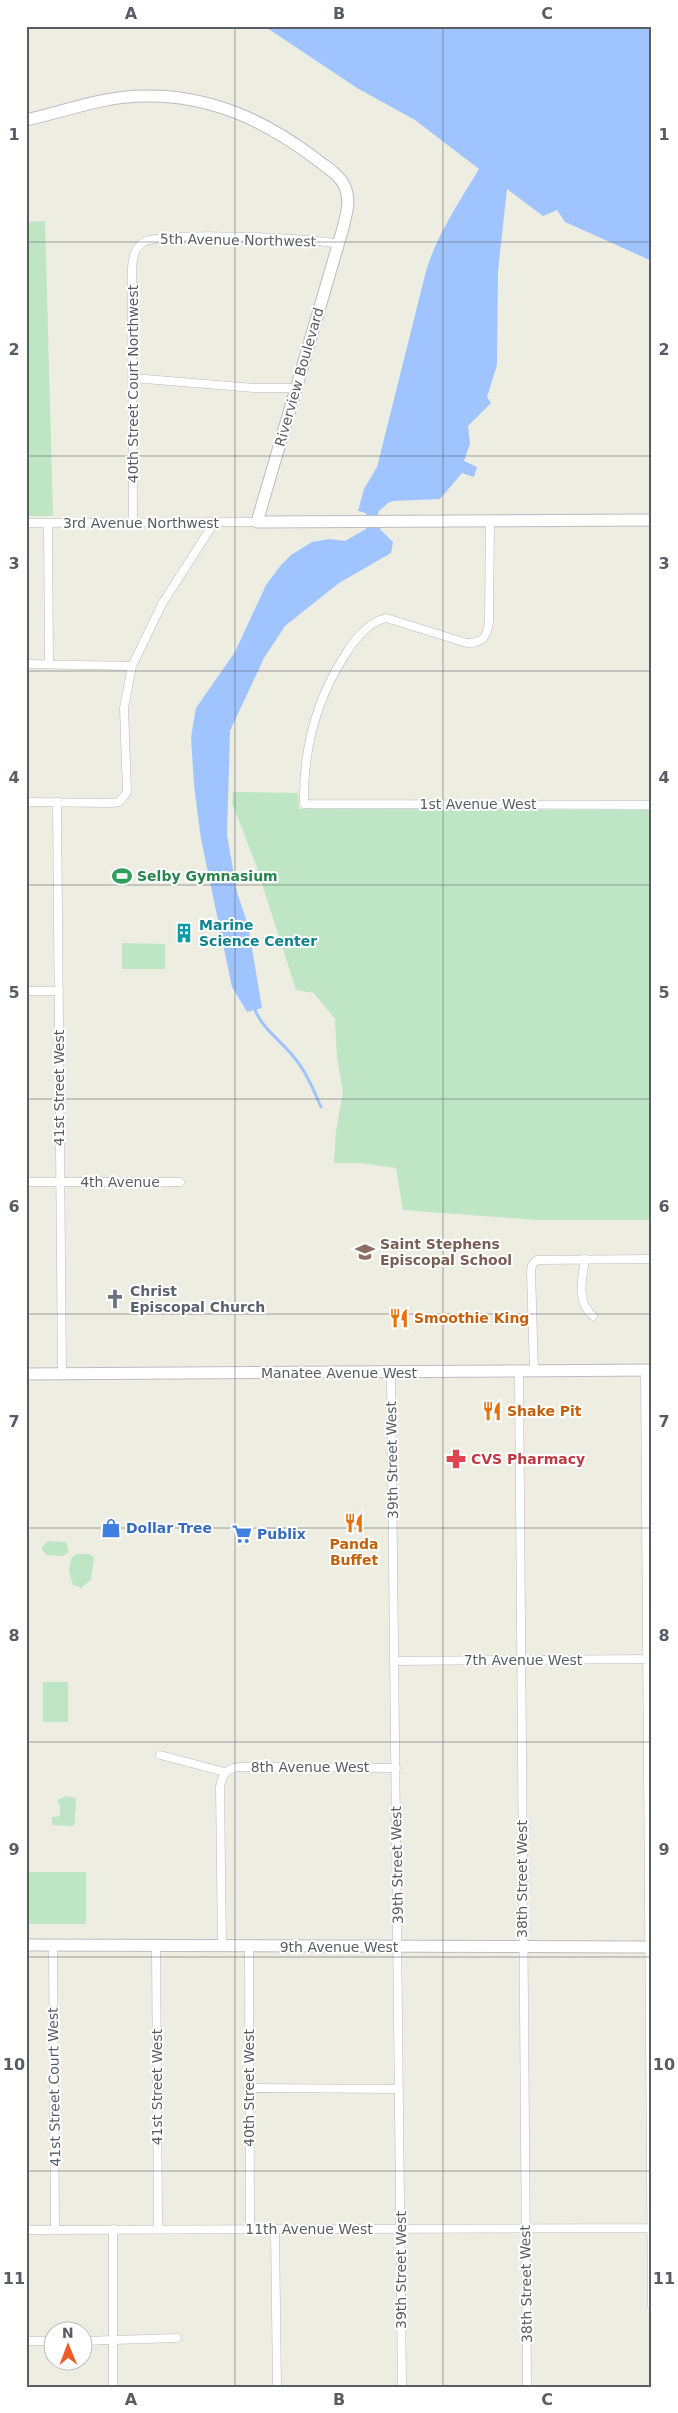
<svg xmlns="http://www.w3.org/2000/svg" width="678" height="2413" font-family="'DejaVu Sans',sans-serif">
  <rect width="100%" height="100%" fill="#edede2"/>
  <path fill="#bee6c5" d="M 45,221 L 53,516 L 26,516 L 26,222 Z
    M 233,792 L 298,793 L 299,809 L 652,810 L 652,1220 L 537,1220 L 403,1210 L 396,1168 L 359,1163 L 334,1163 L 336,1131 L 343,1092 L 337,1057 L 335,1019 L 314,993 L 296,990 L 256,865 L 232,803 Z
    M 122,943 L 165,944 L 165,969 L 122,969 Z
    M 48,1541 L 66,1542 L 69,1552 L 63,1556 L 46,1555 L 41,1548 Z
    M 76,1554 L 89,1554 L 94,1557 L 91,1580 L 80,1589 L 80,1587 L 73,1585 L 69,1571 L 71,1559 Z
    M 43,1682 L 68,1682 L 68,1722 L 43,1722 Z
    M 66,1796 L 76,1798 L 75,1823 L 73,1826 L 52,1825 L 52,1817 L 60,1816 L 60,1806 L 57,1800 Z
    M 26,1872 L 86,1872 L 86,1924 L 26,1924 Z"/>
  <path fill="#a0c4ff" d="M 264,26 L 652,26 L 652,261 L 565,222 L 557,210 L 543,216 L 507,189 L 498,271 L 497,365 L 487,397 L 491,403 L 468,426 L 470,444 L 464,461 L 477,467 L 474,477 L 462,473 L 440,499 L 393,501 L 388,503 L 378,512 L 380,529 L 393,542 L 391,553 L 339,583 L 285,626 L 264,658 L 230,731 L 227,835 L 237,892 L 248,925 L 262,1008 L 247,1012 L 232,987 L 201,839 L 194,785 L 191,737 L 196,708 L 235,652 L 266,585 L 281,565 L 291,555 L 312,542 L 329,539 L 345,541 L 366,529 L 366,513 L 358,511 L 364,489 L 377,467 L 426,271 C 437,235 459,202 479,169 L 415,120 L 357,88 Z"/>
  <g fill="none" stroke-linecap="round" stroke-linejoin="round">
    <path stroke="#a0c4ff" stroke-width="3" d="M 255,1010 C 263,1029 280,1040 293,1056 C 306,1071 313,1089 321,1107"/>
    <defs>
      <path id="street" d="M 133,378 L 254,388 L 296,388
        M 490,521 L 489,621 C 488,635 483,644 467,643 L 386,618 C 367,623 355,639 345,655 C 316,700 303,750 304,804 L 652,805
        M 26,523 L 257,522
        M 48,523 L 49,664
        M 133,523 L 132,268 C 133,258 134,248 144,242 C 164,231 312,238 338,244
        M 26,664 L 132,666
        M 26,802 L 111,803 L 119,802 L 127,792 L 124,708 L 132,666 L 162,604 L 214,523
        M 57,802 L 62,1374
        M 26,991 L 59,991
        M 26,1182 L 180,1182
        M 585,1259 C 582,1279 576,1302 593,1316
        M 645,1370 L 652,2306
        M 519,1372 L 527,2387
        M 534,1372 L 531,1271 L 532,1265 L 537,1260 L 652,1259
        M 391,1373 L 402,2387
        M 395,1661 L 652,1659
        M 160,1755 L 225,1772
        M 53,1945 L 55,2230
        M 156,1946 L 158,2229
        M 222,1947 L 220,1787 C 222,1774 227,1768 240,1767 L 396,1768
        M 249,1947 L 250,2229
        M 248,2088 L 399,2089
        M 113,2229 L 113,2387
        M 275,2229 L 277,2387
        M 26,2230 L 652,2228
        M 26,2341 L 52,2341
        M 82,2341 L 177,2338"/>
      <path id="secondary" d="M 26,120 C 67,111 106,95 149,96 C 212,96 266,121 316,159 C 326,167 340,175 345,187 C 351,201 346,215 343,228 L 257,522 L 652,520
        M 26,1374 L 652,1370
        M 26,1945 L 652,1947"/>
    </defs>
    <use href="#street" stroke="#babbc1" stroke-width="9"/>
    <use href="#secondary" stroke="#bbbcc4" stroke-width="13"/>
    <use href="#street" stroke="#fff" stroke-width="8"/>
    <use href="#secondary" stroke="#fff" stroke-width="11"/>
  </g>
  <path fill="none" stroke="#5a5c63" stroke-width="1" stroke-opacity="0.55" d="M 235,26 L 235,2387M 443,26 L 443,2387M 26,242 L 652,242M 26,456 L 652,456M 26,671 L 652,671M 26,885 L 652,885M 26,1099 L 652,1099M 26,1314 L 652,1314M 26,1528 L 652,1528M 26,1742 L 652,1742M 26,1957 L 652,1957M 26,2171 L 652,2171"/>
  <defs>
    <symbol id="stadium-bare" viewBox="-9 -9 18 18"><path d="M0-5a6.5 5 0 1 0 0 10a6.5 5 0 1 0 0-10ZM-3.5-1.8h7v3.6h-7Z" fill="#2e9e5b" stroke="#fff" stroke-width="2.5" paint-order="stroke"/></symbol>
    <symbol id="building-bare" viewBox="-9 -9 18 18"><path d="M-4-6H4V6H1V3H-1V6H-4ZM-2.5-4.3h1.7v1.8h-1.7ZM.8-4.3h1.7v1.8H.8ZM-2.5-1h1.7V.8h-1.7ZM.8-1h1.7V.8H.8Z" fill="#0f9aa8" stroke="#fff" stroke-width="2.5" paint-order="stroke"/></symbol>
    <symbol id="school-bare" viewBox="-9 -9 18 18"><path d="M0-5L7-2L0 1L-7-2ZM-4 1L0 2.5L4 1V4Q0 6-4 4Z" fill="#8d6e63" stroke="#fff" stroke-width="2.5" paint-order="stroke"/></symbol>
    <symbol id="church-bare" viewBox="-9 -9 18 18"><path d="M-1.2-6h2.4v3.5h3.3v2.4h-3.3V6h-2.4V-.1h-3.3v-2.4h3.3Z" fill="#6b7280" stroke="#fff" stroke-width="2.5" paint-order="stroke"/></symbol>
    <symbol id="restaurant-bare" viewBox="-9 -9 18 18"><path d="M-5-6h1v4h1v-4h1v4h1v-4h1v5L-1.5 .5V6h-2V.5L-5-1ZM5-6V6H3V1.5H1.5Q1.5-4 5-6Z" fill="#e8710a" stroke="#fff" stroke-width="2.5" paint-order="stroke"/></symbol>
    <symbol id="pharmacy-bare" viewBox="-9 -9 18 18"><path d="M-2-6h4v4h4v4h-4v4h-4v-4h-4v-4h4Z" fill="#e0444e" stroke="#fff" stroke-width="2.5" paint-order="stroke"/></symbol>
    <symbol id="shop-bare" viewBox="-9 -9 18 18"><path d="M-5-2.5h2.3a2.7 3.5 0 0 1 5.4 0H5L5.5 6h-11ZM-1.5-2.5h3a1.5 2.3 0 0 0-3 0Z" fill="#3f7fe0" stroke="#fff" stroke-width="2.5" paint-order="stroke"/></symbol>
    <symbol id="supermarket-bare" viewBox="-9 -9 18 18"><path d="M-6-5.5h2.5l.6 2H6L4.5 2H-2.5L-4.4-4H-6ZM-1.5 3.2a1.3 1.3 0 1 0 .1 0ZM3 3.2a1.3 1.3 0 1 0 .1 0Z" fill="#3f7fe0" stroke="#fff" stroke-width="2.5" paint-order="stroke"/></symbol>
  </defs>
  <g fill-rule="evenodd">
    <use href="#stadium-bare" x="108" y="862" width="28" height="28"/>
    <use href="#building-bare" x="170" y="919" width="28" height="28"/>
    <use href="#school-bare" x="351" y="1238" width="28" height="28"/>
    <use href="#church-bare" x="101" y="1285" width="28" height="28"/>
    <use href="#restaurant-bare" x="385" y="1304" width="28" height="28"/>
    <use href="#restaurant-bare" x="478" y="1397" width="28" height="28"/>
    <use href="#pharmacy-bare" x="442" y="1445" width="28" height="28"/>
    <use href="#restaurant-bare" x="340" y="1509" width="28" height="28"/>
    <use href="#shop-bare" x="97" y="1514" width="28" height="28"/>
    <use href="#supermarket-bare" x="228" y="1520" width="28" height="28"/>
  </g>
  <g text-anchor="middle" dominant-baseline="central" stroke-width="4" stroke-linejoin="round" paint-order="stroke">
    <g font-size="14" fill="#5a5c63" stroke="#fff">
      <text transform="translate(238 240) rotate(1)">5th Avenue Northwest</text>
      <text transform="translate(299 377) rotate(-74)">Riverview Boulevard</text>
      <text transform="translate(133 384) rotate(-90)">40th Street Court Northwest</text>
      <text x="141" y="523">3rd Avenue Northwest</text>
      <text x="478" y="804">1st Avenue West</text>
      <text transform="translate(59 1088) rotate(-90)">41st Street West</text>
      <text x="120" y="1182">4th Avenue</text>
      <text x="339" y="1373">Manatee Avenue West</text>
      <text transform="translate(392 1460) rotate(-91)">39th Street West</text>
      <text x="523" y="1660">7th Avenue West</text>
      <text x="310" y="1767">8th Avenue West</text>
      <text transform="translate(397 1865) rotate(-91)">39th Street West</text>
      <text transform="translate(522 1879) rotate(-90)">38th Street West</text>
      <text x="339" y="1947">9th Avenue West</text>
      <text transform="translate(54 2087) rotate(-91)">41st Street Court West</text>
      <text transform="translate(157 2087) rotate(-90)">41st Street West</text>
      <text transform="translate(249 2088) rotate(-90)">40th Street West</text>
      <text x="309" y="2229">11th Avenue West</text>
      <text transform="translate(401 2270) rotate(-90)">39th Street West</text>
      <text transform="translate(526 2284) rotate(-91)">38th Street West</text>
    </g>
    <g font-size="14" font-weight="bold" fill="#27864d" stroke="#fff" text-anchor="start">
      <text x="137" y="876">Selby Gymnasium</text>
    </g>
    <g font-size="14" font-weight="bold" fill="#0d838f" stroke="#fff" text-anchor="start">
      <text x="199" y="925">Marine<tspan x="199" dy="16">Science Center</tspan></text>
    </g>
    <g font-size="14" font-weight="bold" fill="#785e54" stroke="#fff" text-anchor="start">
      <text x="380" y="1244">Saint Stephens<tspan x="380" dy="16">Episcopal School</tspan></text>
    </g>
    <g font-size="14" font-weight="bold" fill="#5b616d" stroke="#fff" text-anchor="start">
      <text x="130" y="1291">Christ<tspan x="130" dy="16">Episcopal Church</tspan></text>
    </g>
    <g font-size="14" font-weight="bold" fill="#c56008" stroke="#fff" text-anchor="start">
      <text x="414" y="1318">Smoothie King</text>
      <text x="507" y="1411">Shake Pit</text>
      <text x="354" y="1544" text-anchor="middle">Panda<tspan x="354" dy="16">Buffet</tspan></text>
    </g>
    <g font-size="14" font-weight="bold" fill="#be3a42" stroke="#fff" text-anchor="start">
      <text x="471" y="1459">CVS Pharmacy</text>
    </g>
    <g font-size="14" font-weight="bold" fill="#366cbe" stroke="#fff" text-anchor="start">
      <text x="126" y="1528">Dollar Tree</text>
      <text x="257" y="1534">Publix</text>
    </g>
  </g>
  <rect width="678" height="2413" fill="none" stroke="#ffffff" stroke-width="55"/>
  <g transform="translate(68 2346) rotate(359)"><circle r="24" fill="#ffffff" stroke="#bdbec1"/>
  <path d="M0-4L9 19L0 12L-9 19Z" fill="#eb5d2a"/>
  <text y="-8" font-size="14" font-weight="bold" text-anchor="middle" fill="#5a5c63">N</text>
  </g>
  <rect x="28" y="28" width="622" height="2358" fill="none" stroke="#5a5c63" stroke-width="2"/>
  <g font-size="16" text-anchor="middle" font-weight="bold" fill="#5a5c63">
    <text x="131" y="19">A</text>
    <text x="339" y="19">B</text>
    <text x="547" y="19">C</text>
    <text x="14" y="140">1</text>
    <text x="664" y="140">1</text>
    <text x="14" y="355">2</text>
    <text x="664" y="355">2</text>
    <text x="14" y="569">3</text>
    <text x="664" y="569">3</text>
    <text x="14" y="783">4</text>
    <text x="664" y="783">4</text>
    <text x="14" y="998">5</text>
    <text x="664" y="998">5</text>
    <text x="14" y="1212">6</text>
    <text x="664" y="1212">6</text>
    <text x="14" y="1427">7</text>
    <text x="664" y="1427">7</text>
    <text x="14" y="1641">8</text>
    <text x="664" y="1641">8</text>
    <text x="14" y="1855">9</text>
    <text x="664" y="1855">9</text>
    <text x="14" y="2070">10</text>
    <text x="664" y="2070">10</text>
    <text x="14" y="2284">11</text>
    <text x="664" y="2284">11</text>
    <text x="131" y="2405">A</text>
    <text x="339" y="2405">B</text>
    <text x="547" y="2405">C</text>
  </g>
</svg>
